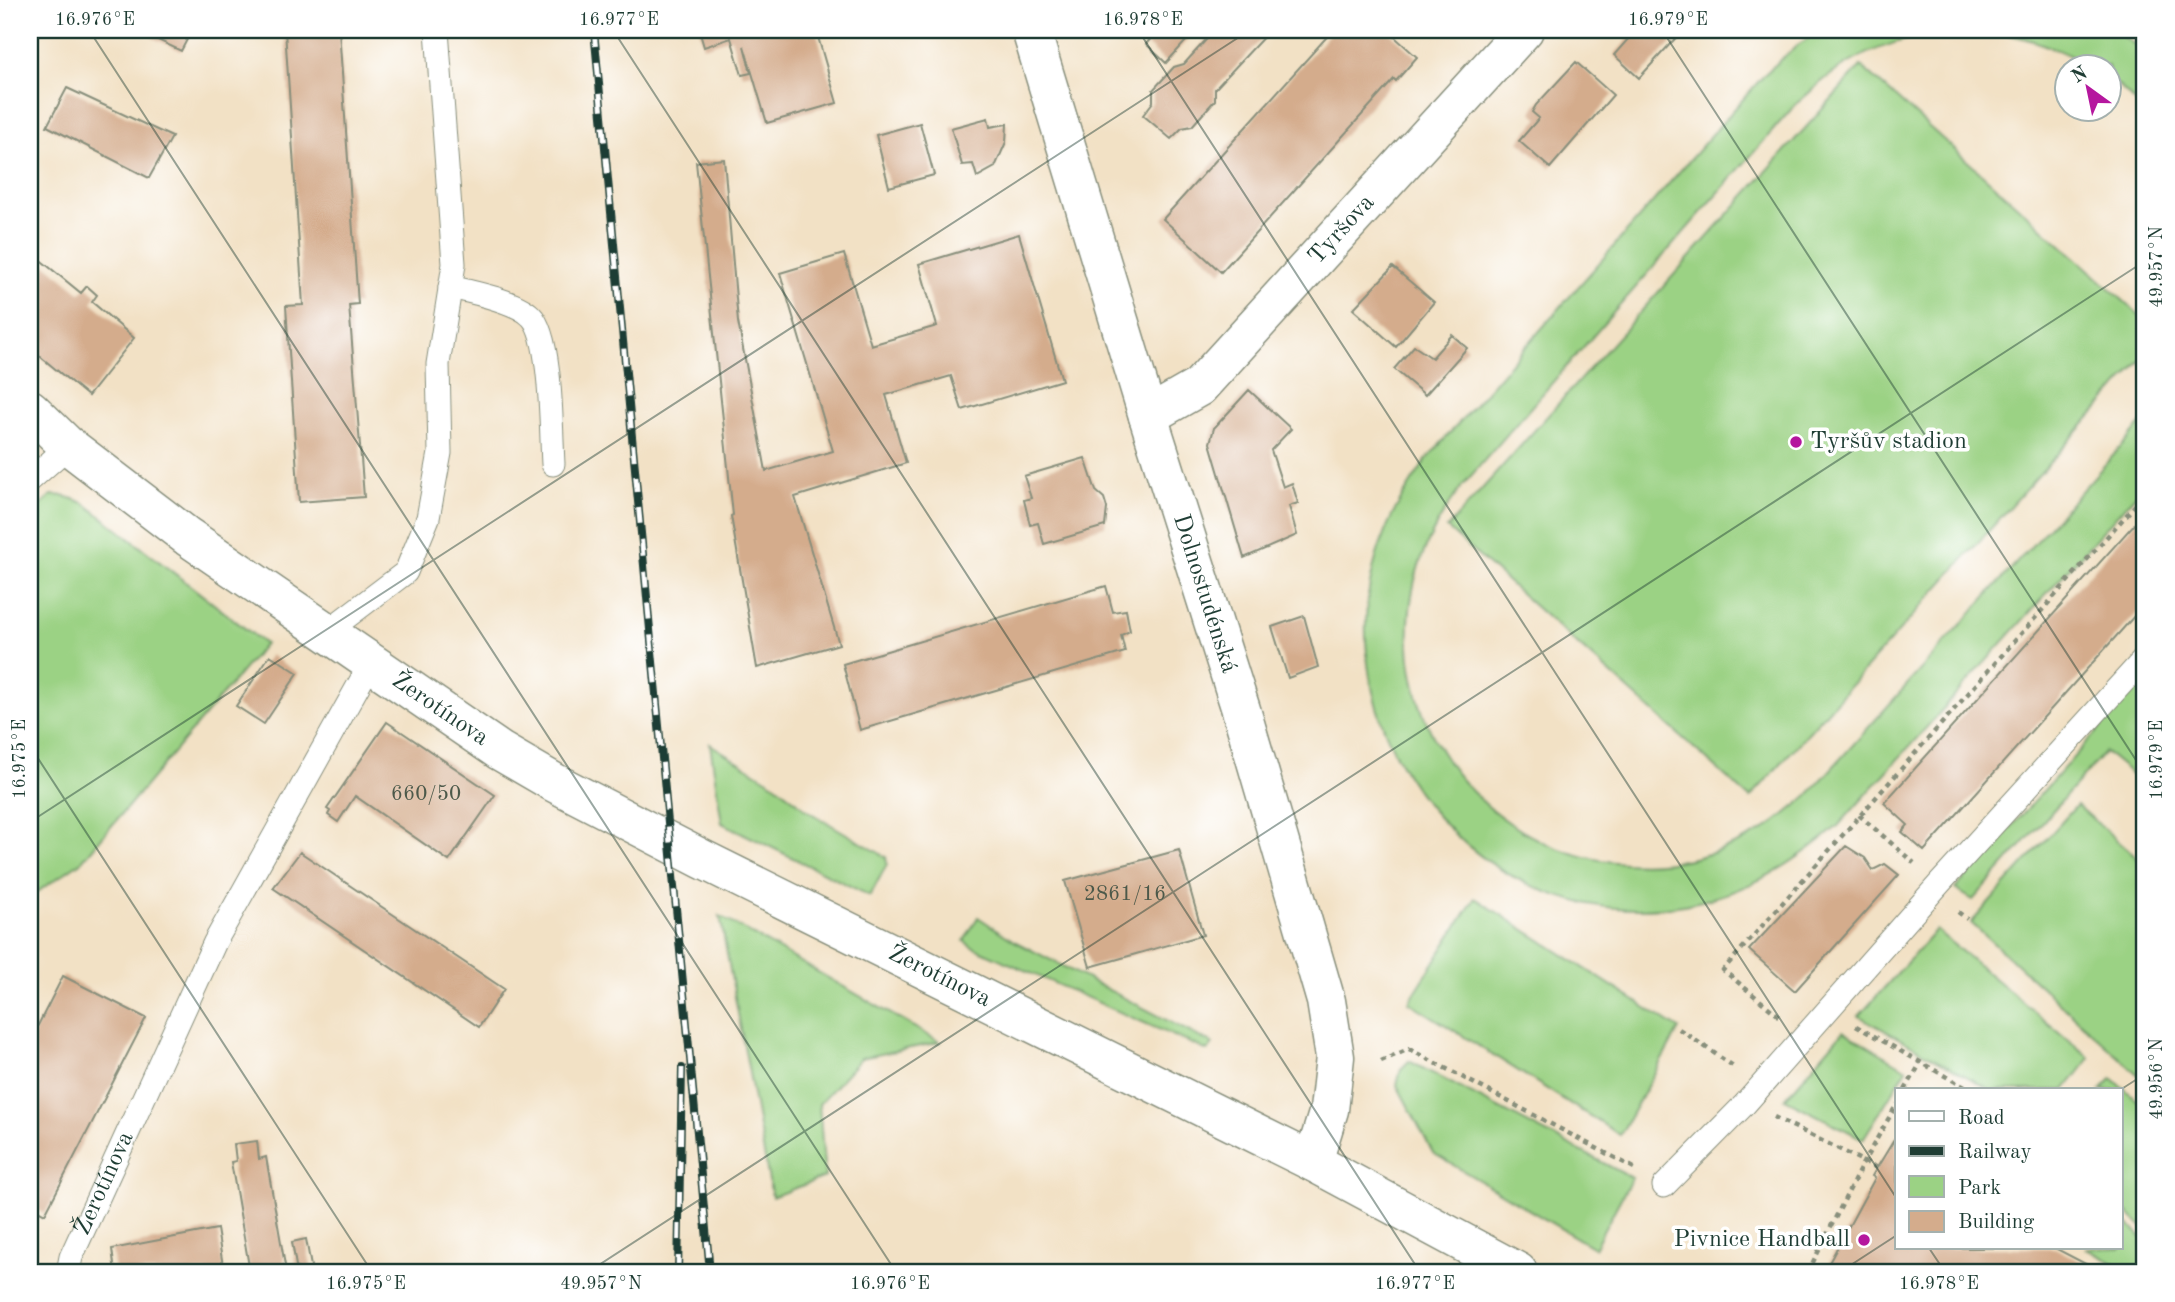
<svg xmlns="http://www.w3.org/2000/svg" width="2175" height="1302" font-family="'Old Standard TT',serif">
  <rect width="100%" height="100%" fill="#fff"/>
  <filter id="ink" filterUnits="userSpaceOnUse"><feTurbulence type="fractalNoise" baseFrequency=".0143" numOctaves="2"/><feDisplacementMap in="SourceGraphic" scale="14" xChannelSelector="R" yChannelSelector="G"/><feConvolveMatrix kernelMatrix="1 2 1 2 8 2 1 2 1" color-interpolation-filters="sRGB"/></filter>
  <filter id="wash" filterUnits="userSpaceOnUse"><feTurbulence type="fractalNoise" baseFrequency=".00686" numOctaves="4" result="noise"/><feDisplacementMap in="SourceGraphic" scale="28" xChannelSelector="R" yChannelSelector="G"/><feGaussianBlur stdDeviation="1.57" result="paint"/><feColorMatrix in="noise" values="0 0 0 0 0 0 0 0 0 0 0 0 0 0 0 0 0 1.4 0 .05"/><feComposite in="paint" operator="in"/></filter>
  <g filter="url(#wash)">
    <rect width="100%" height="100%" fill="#f2e1c5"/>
    <path fill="#9bd284" stroke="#5d885c" stroke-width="2" d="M 1822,30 L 2114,30 L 2145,52 L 2145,111 L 2109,77 L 2108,66 C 2104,66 2097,68 2092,66 C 2086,65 2079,59 2073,57 C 2057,49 2041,43 2023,38 C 1957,20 1879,38 1825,79 C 1815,87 1806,96 1796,104 L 1462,486 C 1441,515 1423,545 1415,580 C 1371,774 1570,925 1747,839 C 1770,828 1788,812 1807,796 L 2145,420 L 2145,484 L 1838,826 C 1792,865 1749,892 1689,904 C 1480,944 1307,728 1385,532 C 1395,506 1412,482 1427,459 L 1766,73 L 1799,44 Z
      M 1861,66 L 2145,320 L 2145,356 L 1750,798 L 1447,528 Z
      M 51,495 L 65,496 L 84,503 L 265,644 L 82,861 L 30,897 L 30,516 Z
      M 2145,678 L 2145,785 L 2105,752 L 1973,900 L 1955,889 Z
      M 710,744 L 776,785 L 811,813 L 886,857 L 887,864 L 870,896 L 722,823 Z
      M 2077,805 L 2145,865 L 2145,1081 L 1971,923 Z
      M 1475,898 L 1679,1029 L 1620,1135 L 1409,1002 Z
      M 720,916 L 940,1042 L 861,1058 L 819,1104 L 825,1177 L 772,1197 Z
      M 978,917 L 1014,941 L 1213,1044 L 1208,1051 L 972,947 L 964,941 Z
      M 1936,930 L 2090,1058 L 2065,1090 L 1991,1090 L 1859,1016 Z
      M 1843,1031 L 1907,1069 L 1863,1139 L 1785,1099 Z
      M 1409,1061 L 1632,1178 L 1594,1248 L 1433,1153 L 1397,1085 L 1401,1069 Z
      M 2112,1078 L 2145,1107 L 2145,1229 L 2121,1207 L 2121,1090 L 2101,1090 Z
      M 2121,1218 L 2145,1240 L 2145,1272 L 2130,1272 L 2085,1248 L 2121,1248 Z"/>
    <g id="blocks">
      <path fill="#d4ac8c" d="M 137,30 L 192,30 L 181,51 Z
        M 285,30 L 339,30 L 358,304 L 349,305 L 364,497 L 299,502 L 286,306 L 303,305 Z
        M 699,30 L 816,30 L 837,103 L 767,123 L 744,46 L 751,73 L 742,75 L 731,38 L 704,47 Z
        M 1146,30 L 1196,30 L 1166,63 L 1146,44 L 1153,36 Z
        M 1215,30 L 1270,30 L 1215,89 L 1215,100 L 1192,126 L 1182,128 L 1171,139 L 1143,115 L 1153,102 L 1153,90 L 1174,67 L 1184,64 Z
        M 1333,30 L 1387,30 L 1417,57 L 1396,81 L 1394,79 L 1221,272 L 1163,219 Z
        M 1620,30 L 1683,30 L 1639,78 L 1614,55 L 1630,37 Z
        M 1576,62 L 1613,95 L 1550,168 L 1519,141 L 1539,118 L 1532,112 L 1536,105 Z
        M 67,88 L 172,137 L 149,178 L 47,126 Z
        M 988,118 L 990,127 L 1007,124 L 1006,142 L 995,167 L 977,177 L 973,164 L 962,165 L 951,128 Z
        M 920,123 L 934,175 L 889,187 L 876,135 Z
        M 724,159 L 738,322 L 766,471 L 833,451 L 780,273 L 844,254 L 871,345 L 937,326 L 919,264 L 1019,234 L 1062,380 L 962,410 L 951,376 L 886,395 L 906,463 L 795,497 L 839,644 L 757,668 L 731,516 L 733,515 L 696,162 Z
        M 38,258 L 81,293 L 87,286 L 97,295 L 92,302 L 134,338 L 88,396 L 30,348 L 30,267 Z
        M 1393,267 L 1434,302 L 1396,347 L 1353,309 Z
        M 1452,335 L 1467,348 L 1425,395 L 1394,369 L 1414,346 L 1432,358 Z
        M 1249,390 L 1291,429 L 1271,450 L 1283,487 L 1292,483 L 1298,503 L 1289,506 L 1297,535 L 1244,558 L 1210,443 L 1214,428 Z
        M 1085,458 L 1096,491 L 1104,498 L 1107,508 L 1105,526 L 1044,544 L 1038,523 L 1030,525 L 1024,500 L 1031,498 L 1024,476 Z
        M 2145,512 L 2145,604 L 1924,851 L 1902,832 L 1908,825 L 1884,803 Z
        M 1106,586 L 1113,612 L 1126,610 L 1130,631 L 1121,635 L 1125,652 L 860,730 L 843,664 Z
        M 1304,616 L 1318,667 L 1288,678 L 1272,627 Z
        M 270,655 L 298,673 L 264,724 L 236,706 Z
        M 387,722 L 495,795 L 449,861 L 355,796 L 338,822 L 328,815 L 330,811 L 327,809 Z
        M 1846,846 L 1865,858 L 1873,870 L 1885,864 L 1899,875 L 1795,991 L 1749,950 Z
        M 1179,850 L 1203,935 L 1090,967 L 1065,881 Z
        M 300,852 L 504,989 L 479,1027 L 273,888 Z
        M 63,976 L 146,1018 L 45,1214 L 30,1206 L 30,1041 Z
        M 1897,1135 L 1897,1248 L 2055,1248 L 2101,1272 L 1824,1272 L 1875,1178 L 1872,1176 Z
        M 257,1141 L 259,1159 L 266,1157 L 286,1271 L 282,1272 L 250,1272 L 231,1162 L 236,1161 L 234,1144 Z
        M 217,1229 L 224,1272 L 115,1272 L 112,1249 Z
        M 306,1239 L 312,1272 L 297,1272 L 292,1242 Z"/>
    </g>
  </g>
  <g filter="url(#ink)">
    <use href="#blocks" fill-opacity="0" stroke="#888f7c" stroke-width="2"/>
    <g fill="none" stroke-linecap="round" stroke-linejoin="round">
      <defs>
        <g id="lane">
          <path d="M 450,287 C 472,292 516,301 531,316 C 552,336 551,433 553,464"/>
          <path d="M 30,480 L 55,458 L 65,443"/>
          <path d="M 328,631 L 406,572 L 428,518 L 440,453 L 438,364 L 454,264 L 437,30"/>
          <path d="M 1664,1186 L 1745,1104 L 1939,884 L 2145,658"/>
          <path id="s1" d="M 68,1272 L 71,1257 L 215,942 L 371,663"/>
        </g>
        <g id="street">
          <path id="s2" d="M 1031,30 L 1148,416 L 1242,713 L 1326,1001 L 1335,1057 L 1329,1110 L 1313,1162"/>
          <path id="s3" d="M 1148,416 L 1199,387 L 1524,30"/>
        </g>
        <g id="secondary">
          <path id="s4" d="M 30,409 L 65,443 L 188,537 L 500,751 L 555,783 L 702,859 L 1313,1162 L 1518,1272"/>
        </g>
      </defs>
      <use href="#lane" stroke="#888f7c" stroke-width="25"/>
      <use href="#street" stroke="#888f7c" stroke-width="41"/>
      <use href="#secondary" stroke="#888f7c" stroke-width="41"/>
      <path stroke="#888f7c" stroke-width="4.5" stroke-dasharray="5 5" stroke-linecap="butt" d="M 1859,815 L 1914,863
        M 1958,912 L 1967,919
        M 1779,1016 L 1723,970 L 2145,494
        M 1856,1026 L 1970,1090
        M 1679,1029 L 1736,1068
        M 1381,1061 L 1409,1049 L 1638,1170
        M 1905,1090 L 1920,1064
        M 1774,1117 L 1877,1168
        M 1808,1272 L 1864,1161 L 1897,1104"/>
      <use href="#lane" stroke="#fff" stroke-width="23"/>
      <use href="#street" stroke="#fff" stroke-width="38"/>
      <use href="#secondary" stroke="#fff" stroke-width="38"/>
      <defs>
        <path id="rail" d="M 594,30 L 710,1272
          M 678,1272 L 682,1068"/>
      </defs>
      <use href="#rail" stroke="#1f3d34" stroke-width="8"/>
      <use href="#rail" stroke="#fff" stroke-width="5" stroke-dasharray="16" stroke-linecap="butt"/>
    </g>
  </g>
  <path fill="none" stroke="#1f3d34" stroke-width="2" stroke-opacity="0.45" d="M 89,30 L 896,1272M 613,30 L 1420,1272M 1138,30 L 1897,1199M 1662,30 L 2145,774M 30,746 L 372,1272M 30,822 L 1250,30M 2120,1090 L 2145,1074M 1929,1248 L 1945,1272M 588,1272 L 2145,261M 1840,1272 L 1897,1235"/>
  <g fill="#b5179e" stroke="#fff" stroke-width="2.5">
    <circle cx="1796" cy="442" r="7"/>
    <circle cx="1864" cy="1240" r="7"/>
  </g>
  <g text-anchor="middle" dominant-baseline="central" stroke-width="7" stroke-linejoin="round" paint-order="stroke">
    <g font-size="21" fill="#4c594a">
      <text x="426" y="794">660/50</text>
      <text x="1125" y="894">2861/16</text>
    </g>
    <g font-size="24" fill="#1f3d34" stroke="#fff">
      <text stroke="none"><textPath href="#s3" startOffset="271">Tyršova</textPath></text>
      <text stroke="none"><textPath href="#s2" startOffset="590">Dolnostudénská</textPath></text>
      <text stroke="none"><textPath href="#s4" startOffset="509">Žerotínova</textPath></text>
      <text stroke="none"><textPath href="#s4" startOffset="1076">Žerotínova</textPath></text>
      <text stroke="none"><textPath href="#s1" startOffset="96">Žerotínova</textPath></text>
    </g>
    <g font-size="24" fill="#1f3d34" stroke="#fff" text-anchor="start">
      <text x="1810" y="442">Tyršův stadion</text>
      <text x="1850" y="1240" text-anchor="end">Pivnice Handball</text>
    </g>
  </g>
  <rect width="2175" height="1302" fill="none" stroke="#fff" stroke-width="77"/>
  <rect x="1895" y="1088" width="228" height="161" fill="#ffffff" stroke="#a5b1ae" stroke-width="2"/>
  <rect x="1909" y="1111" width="35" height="10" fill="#ffffff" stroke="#a5b1ae" stroke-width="2"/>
  <text x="1958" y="1124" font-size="21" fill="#1f3d34">Road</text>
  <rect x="1909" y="1146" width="35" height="10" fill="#1f3d34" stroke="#a5b1ae" stroke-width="2"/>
  <text x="1958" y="1158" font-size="21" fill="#1f3d34">Railway</text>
  <rect x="1909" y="1176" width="35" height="21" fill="#9bd284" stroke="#a5b1ae" stroke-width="2"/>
  <text x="1958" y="1194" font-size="21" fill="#1f3d34">Park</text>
  <rect x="1909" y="1211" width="35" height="21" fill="#d4ac8c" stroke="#a5b1ae" stroke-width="2"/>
  <text x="1958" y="1228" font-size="21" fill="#1f3d34">Building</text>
  <g transform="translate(2088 88) rotate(327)"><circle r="33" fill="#ffffff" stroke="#a5b1ae" stroke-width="2"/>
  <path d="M0-5L12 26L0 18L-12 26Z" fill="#b5179e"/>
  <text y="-10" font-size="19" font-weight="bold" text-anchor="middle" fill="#1f3d34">N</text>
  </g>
  <rect x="38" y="38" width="2098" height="1226" fill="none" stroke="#1f3d34" stroke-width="2.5"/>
  <g font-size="18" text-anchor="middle" fill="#1f3d34">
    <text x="95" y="25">16.976°E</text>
    <text x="619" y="25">16.977°E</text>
    <text x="1143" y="25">16.978°E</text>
    <text x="1668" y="25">16.979°E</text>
    <text transform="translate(2156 267) rotate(-90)" y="6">49.957°N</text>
    <text transform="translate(19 759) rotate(-90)" y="6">16.975°E</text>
    <text transform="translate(2156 760) rotate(-90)" y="6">16.979°E</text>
    <text transform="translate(2156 1079) rotate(-90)" y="6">49.956°N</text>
    <text x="366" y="1289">16.975°E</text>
    <text x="601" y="1289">49.957°N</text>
    <text x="890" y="1289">16.976°E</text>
    <text x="1415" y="1289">16.977°E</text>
    <text x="1939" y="1289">16.978°E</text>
  </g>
</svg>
